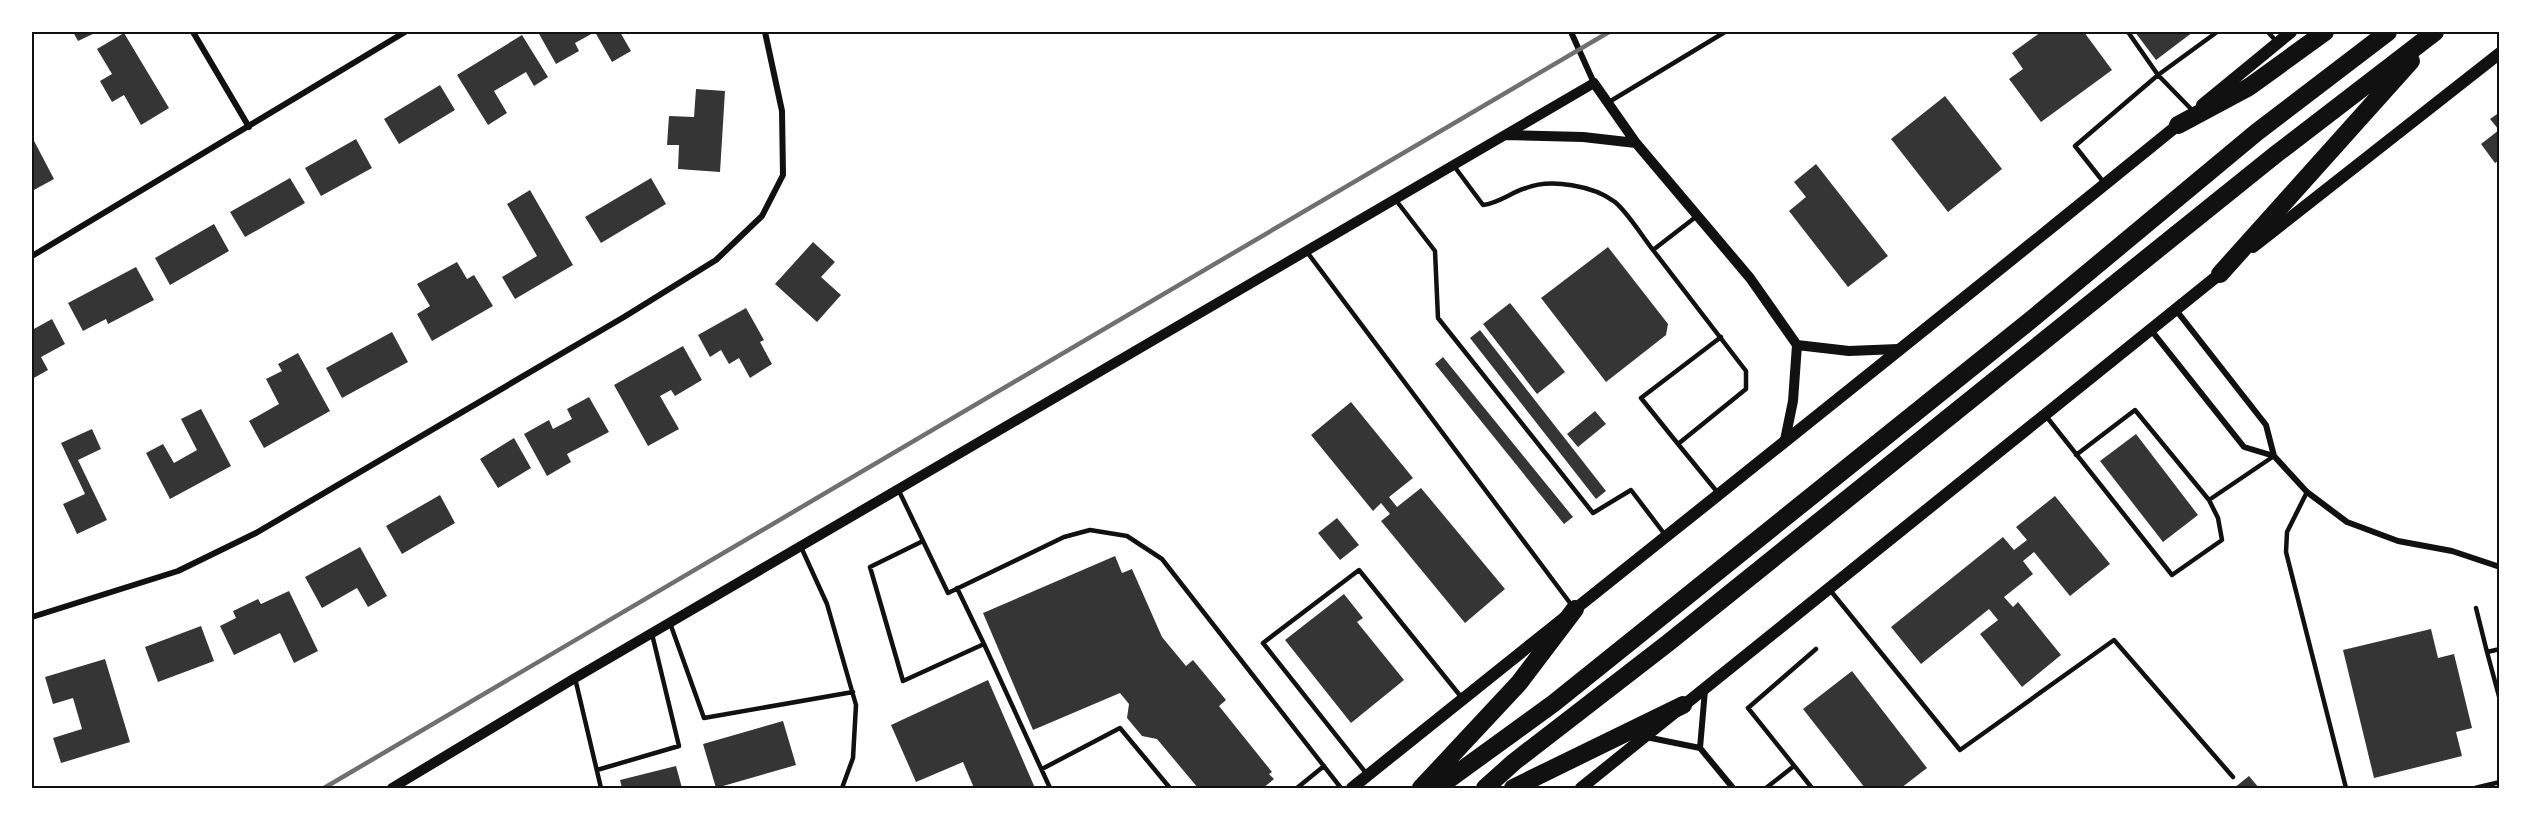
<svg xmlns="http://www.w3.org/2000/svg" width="2531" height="820" font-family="'Exo 2',sans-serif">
  <rect width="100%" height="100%" fill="#fff"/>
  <path fill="#353535" d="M 73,32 L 97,32 L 78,41 Z
    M 538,32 L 620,32 L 631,51 L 612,62 L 595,32 L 575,43 L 579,51 L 556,64 Z
    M 2041,32 L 2084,32 L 2112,70 L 2041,122 L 2009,79 L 2023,69 L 2012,53 Z
    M 2135,32 L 2193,32 L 2156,60 Z
    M 124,33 L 169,108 L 141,125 L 124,95 L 112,102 L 100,81 L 112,74 L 97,49 Z
    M 522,35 L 548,77 L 534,86 L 526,72 L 494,91 L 507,113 L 488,125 L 457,75 Z
    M 440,85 L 455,110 L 399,144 L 384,119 Z
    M 696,89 L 725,91 L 720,172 L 678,169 L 679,145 L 667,145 L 669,116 L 694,117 Z
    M 1945,96 L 2002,169 L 1948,212 L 1891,139 Z
    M 2500,112 L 2500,160 L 2495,163 L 2481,144 L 2499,130 L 2490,119 Z
    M 32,137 L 54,179 L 32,191 Z
    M 356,139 L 372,168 L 321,196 L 305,168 Z
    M 1816,164 L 1888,256 L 1848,287 L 1789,211 L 1806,197 L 1794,182 Z
    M 290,178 L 305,203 L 245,237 L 230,212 Z
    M 651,178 L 666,204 L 601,243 L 585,217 Z
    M 530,190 L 573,265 L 515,299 L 502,277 L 537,256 L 507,204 Z
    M 214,224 L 229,251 L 170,285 L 155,258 Z
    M 813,242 L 835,262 L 821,277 L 841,295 L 817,322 L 775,284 Z
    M 1608,247 L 1668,324 L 1666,335 L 1606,382 L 1541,298 Z
    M 457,262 L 467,279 L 474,275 L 493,306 L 432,341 L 417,314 L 430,306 L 417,284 Z
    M 136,267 L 154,300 L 108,324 L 106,319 L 83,331 L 68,303 Z
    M 1510,303 L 1565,372 L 1537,394 L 1483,324 Z
    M 746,308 L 764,340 L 760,342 L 772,364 L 750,378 L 739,358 L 729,364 L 721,350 L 710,357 L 698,335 Z
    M 52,319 L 65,344 L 41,357 L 48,370 L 32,379 L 32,330 Z
    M 1480,330 L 1606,491 L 1596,499 L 1470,338 Z
    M 392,332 L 408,362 L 342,398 L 326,368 Z
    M 683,346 L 702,380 L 675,396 L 671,390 L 660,396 L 679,429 L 648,446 L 614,385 Z
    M 298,353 L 330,411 L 264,448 L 249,421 L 279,404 L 266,379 L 282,371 L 278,364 Z
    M 1443,357 L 1573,517 L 1564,524 L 1435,364 Z
    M 589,397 L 609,432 L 567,454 L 571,462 L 547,476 L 524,434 L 549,420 L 553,429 L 572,419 L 567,409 Z
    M 1351,402 L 1413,478 L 1389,497 L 1397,507 L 1421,488 L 1505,589 L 1465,623 L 1381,521 L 1390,514 L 1381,503 L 1373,511 L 1311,435 Z
    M 201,409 L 231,466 L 170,499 L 146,453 L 163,444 L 174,463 L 197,450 L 181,419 Z
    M 1595,411 L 1606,424 L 1578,447 L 1567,434 Z
    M 92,429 L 101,449 L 78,460 L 107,520 L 77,534 L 63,504 L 85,494 L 61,443 Z
    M 2136,434 L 2198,515 L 2163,542 L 2100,461 Z
    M 514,438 L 531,468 L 498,488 L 480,459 Z
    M 440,495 L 455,523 L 402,554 L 386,526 Z
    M 2055,496 L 2110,564 L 2070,596 L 2034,552 L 2023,561 L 2033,574 L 2004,597 L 2013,607 L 2018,602 L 2061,655 L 2022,687 L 1980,634 L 1998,620 L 1989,609 L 1921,664 L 1891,627 L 2003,537 L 2014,550 L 2027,540 L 2016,527 Z
    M 1337,518 L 1359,545 L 1340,560 L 1318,533 Z
    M 360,547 L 387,596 L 368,607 L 357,588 L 322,608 L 305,577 Z
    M 1115,556 L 1122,573 L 1132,569 L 1162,637 L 1186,666 L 1193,660 L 1226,700 L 1219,706 L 1272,772 L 1269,774 L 1274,779 L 1263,788 L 1198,788 L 1157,739 L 1142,736 L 1127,718 L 1129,704 L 1120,693 L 1033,730 L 983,613 Z
    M 289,591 L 318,651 L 294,663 L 280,633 L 234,655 L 220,626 L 236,618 L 233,611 L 258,599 L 261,604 Z
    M 1344,594 L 1363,618 L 1357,622 L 1404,680 L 1351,723 L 1285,640 Z
    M 201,626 L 214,661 L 158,682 L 145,647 Z
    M 2431,629 L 2438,658 L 2454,654 L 2472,728 L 2456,732 L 2462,756 L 2374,778 L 2343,650 Z
    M 105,659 L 130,742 L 61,763 L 53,738 L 82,729 L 73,698 L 53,704 L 45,677 Z
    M 1852,671 L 1927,768 L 1901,788 L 1865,788 L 1803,709 Z
    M 988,680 L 1035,788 L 974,788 L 963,762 L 916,782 L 891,725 Z
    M 783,721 L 796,765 L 716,788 L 703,744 Z
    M 676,766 L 682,788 L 622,788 L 620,780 Z
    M 2249,776 L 2259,788 L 2234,788 Z"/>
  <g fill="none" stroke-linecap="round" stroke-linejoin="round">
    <path stroke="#111" stroke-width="4.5" d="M 2268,32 L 2276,41
      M 1609,102 L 1725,32
      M 2194,112 L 2158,75 L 2217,32
      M 1454,166 L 1483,205 C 1499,203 1510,193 1526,188 C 1551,178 1594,186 1615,202 C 1628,213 1642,236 1653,250
      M 2105,184 L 2075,146 L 2158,75 L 2128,32
      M 1395,199 L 1435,251 L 1438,318 L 1593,513 L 1631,490 L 1666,536
      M 1697,216 L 1653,250 L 1746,371 L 1746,389 L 1678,444 L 1718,493
      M 1307,252 L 1573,607
      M 2046,416 L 2172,575 L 2222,540 L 2218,518 L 2209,500 L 2135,410 L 2076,455
      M 1678,444 L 1641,398 L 1721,337
      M 899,491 L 948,593 L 1064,537 L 1090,530 L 1127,536 L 1162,559 L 1341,788
      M 2307,492 L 2287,532 L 2286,552 L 2346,788
      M 2209,500 L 2274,456
      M 923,541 L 870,567 L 903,681 L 984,644 L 957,588
      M 801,547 L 827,604 L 856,705 L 853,758 L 842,788
      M 1830,590 L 1960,750 L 2114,640 L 2233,777
      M 2476,608 L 2487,652
      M 670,623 L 704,718 L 853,692
      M 984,644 L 1050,788
      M 2500,649 L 2487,652 L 2500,700
      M 575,678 L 601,788
      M 1042,769 L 1120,728 L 1170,788
      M 597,770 L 679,746 L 652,634
      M 1366,773 L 1263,643 L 1359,570 L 1462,698
      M 1297,788 L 1324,766
      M 1766,788 L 1794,766
      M 1812,788 L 1748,708 L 1816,649
      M 2475,788 L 2500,782"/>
    <path stroke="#111" stroke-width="6" d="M 193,32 L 249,127
      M 1571,32 L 1594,83
      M 32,256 L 405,32
      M 2176,310 L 2266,425 L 2274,456 L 2307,492 L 2347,522 L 2398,541 L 2452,551 L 2500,567
      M 2151,330 L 2244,447 L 2274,456
      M 32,617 L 178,571 L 256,533 L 624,317 L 716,260 L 762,216 L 783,175 L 782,111 L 765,32
      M 1646,737 L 1700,748 L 1705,690
      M 1700,748 L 1733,788"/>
    <path stroke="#111" stroke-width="10" d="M 1505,135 L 1583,137 L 1636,143
      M 1797,345 L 1849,351 L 1898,349
      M 392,788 L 575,678 L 1594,83 L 1636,143 L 1750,278 L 1797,345 L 1793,401 L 1785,440"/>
    <path stroke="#111" stroke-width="12" d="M 2202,105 L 2291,32
      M 2253,247 L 2500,53
      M 1352,788 C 1629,565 1908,345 2184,120
      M 1581,788 L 2226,269"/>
    <path stroke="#111" stroke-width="18" d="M 2178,125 L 2249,87 L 2325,32
      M 2220,274 L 2411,61
      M 1421,788 L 1519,683 L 1575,609
      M 1437,788 L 1554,703 L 2032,319 L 2257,132 L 2388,32
      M 1485,788 L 1514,762 L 1668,643 L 2275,155 L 2435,32
      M 1513,788 L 1683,705"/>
    <path stroke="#707070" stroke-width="4.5" d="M 324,788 L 1609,32"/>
  </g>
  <rect width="2531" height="820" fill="none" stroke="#ffffff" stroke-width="66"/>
  <rect x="33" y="33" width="2465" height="754" fill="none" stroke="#111" stroke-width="2"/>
</svg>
